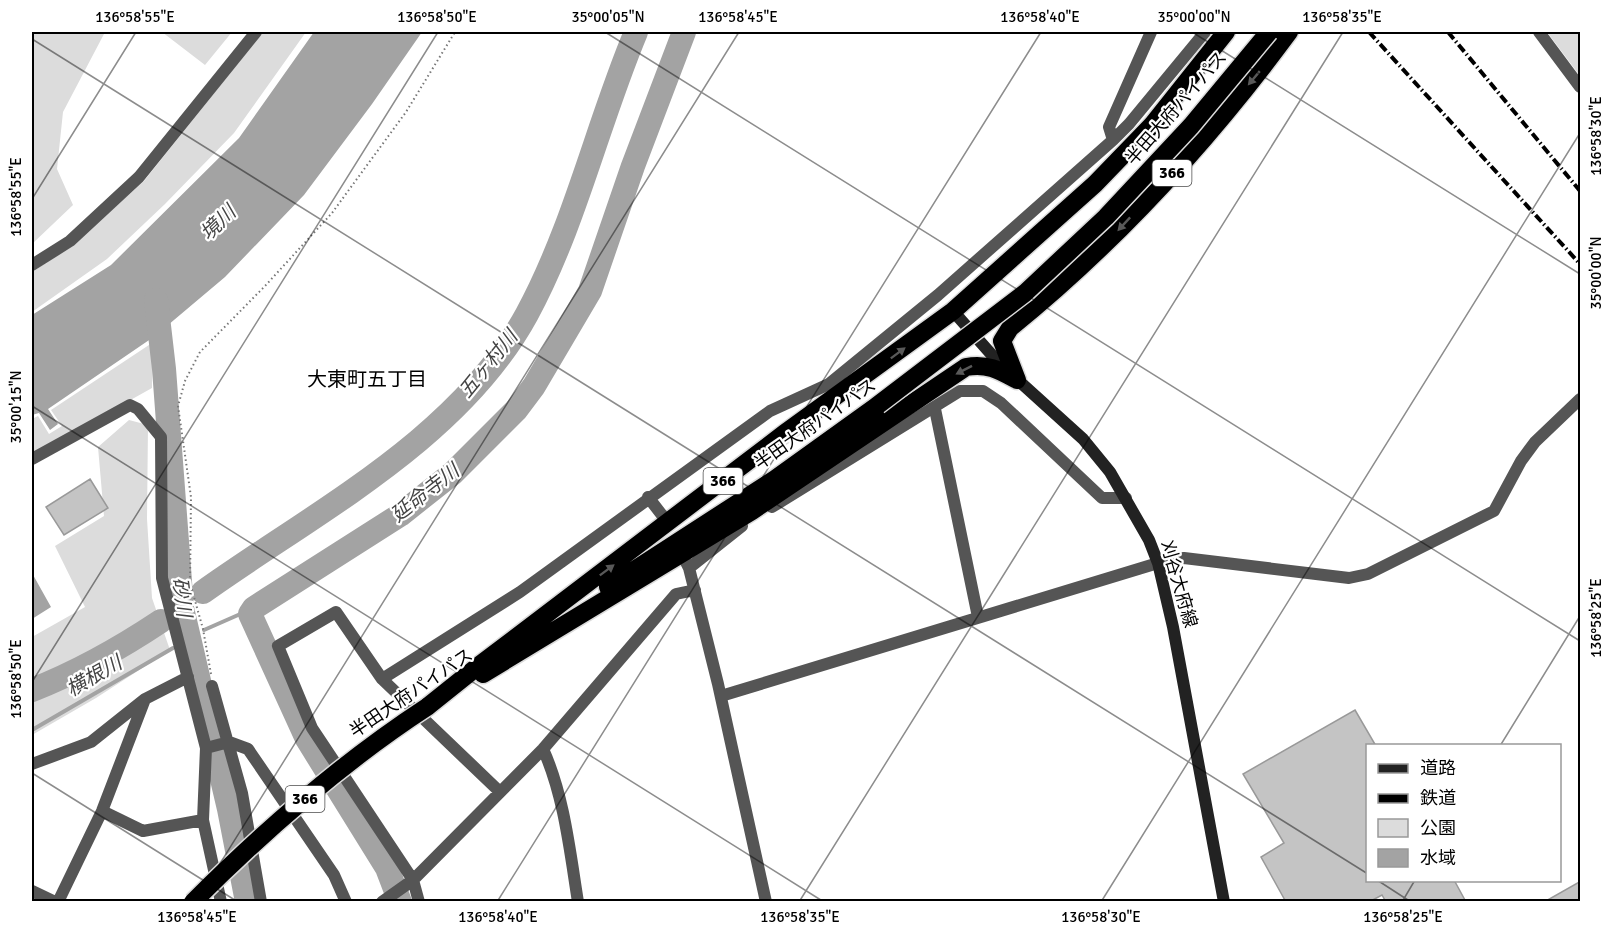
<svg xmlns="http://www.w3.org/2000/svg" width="1612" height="933" font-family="Signika,'Noto Sans JP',sans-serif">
  <rect width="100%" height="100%" fill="#fff"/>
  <path fill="#dcdcdc" d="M 34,32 L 113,32 L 104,34 L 63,112 L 57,169 L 73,205 L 32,244 L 32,35 Z
    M 162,32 L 232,32 L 205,65 Z
    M 263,32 L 306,32 L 234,133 L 165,204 L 107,259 L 32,312 L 32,272 L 73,245 L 144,181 Z
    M 1547,32 L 1578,32 L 1580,76 Z
    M 152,343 L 152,388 L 32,455 L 32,419 L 38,416 L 49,434 L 62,426 L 51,410 Z
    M 129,420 L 148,425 L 147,519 L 152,598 L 170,650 L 96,698 L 32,735 L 32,637 L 85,607 L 55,546 L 104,516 L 98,447 Z"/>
  <path fill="#a3a3a3" d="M 314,32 L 422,32 L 372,104 L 304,195 L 225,277 L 155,336 L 48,409 L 58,424 L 50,430 L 39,413 L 32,415 L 32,315 L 111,265 L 239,138 Z
    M 32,573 L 51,607 L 32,619 Z"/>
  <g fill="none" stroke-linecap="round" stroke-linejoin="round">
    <path stroke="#a3a3a3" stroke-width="4" d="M 204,630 L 254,608
      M 32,730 L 173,648"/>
    <path stroke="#a3a3a3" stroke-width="24" d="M 156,300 L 164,369 L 182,608 L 229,809 L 247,902
      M 203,592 C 315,512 459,439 527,314 C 575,225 597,125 636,32
      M 32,690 C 78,672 119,649 161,621
      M 400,902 L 387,868 L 307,739 L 250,614 L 254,608 L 400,515 L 453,473 L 516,410 L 534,386 L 590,291 L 633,166 L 684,32"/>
  </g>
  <path fill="#c4c4c4" stroke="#999" stroke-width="1.5" d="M 90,479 L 108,508 L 64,535 L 46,507 Z
    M 1355,710 L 1376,746 L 1368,746 L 1368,880 L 1454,880 L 1466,902 L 1386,902 L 1382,895 L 1369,902 L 1286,902 L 1261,857 L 1284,843 L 1243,774 Z
    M 1581,881 L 1581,902 L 1544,902 Z"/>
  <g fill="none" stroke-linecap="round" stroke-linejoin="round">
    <defs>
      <path id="highway" d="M 1017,380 L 1002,341 L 1010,328 C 1115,243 1209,140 1289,32
        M 608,587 L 775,479 L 878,405
        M 483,674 L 752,511 L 966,367 C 987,363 999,370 1017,380
        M 427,707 L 477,667 L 785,433 L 953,311 L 1095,184 L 1152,125 L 1226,32"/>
    </defs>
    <use href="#highway" stroke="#dbdbdb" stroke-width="21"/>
    <path stroke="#777" stroke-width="2" stroke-dasharray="1.5 3" stroke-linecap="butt" d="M 211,674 L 203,629 L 190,583 L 191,497 L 178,406 L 185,381 L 200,352 L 265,286 L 332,213 L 406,112 L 455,32"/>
    <path stroke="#555" stroke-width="12" d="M 1539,32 L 1580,87
      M 1113,140 L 1109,127 L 1151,32
      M 32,265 L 70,241 L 139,177 L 256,32
      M 935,409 L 978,617
      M 32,459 L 130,405 L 138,409 L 161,437 L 162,578 L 206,748 L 203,820 L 221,902
      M 648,497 L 662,515
      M 772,507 L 960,391 L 983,391 L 1001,403 L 1102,498 L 1126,498
      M 686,562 L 689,568 L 742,526
      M 689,568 L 718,684 L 766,902
      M 382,679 L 520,592 L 770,411 L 829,384 L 938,295 L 1113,140 L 1129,124 L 1205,32
      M 212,686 L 242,793 L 261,902
      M 721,696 L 1158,563 L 1184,558 L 1349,578 L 1368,574 L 1494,511 L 1521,461 L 1535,442 L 1580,399
      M 229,742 L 248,749 L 334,875 L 346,902
      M 206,748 L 229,742
      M 543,749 C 564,795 570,852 578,902
      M 32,764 L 91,742 L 145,699 L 188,677
      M 500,792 L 382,679 L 336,612 L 278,646 L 312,728 L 413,880 L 543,749 L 676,594 L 695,590
      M 102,811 L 143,831 L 203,820
      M 32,891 L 55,902
      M 58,902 L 102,811 L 145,699
      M 382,902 L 413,880 L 419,902"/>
    <path stroke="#222" stroke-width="12" d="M 953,311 L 999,363 L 1083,439 L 1110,472 L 1149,540 L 1158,563 L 1173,627 L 1224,902"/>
    <use href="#highway" stroke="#000" stroke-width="18"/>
    <path stroke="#000" stroke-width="4" stroke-dasharray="9 3 1.5 3" stroke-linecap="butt" d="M 1369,32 L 1580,264
      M 1448,32 L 1580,191"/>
    <defs>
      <path id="highway-bridge" d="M 878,405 L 1025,293 L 1106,217 L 1191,126 L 1269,32
        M 193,902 C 265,830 341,763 427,707"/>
    </defs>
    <use href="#highway-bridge" stroke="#dbdbdb" stroke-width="21" stroke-linecap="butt"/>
    <use href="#highway-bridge" stroke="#000" stroke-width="18"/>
  </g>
  <defs><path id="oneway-solid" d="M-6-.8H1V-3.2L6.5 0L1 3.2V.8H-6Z" transform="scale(1.5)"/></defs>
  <g fill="#595959">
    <use href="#oneway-solid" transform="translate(1254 78) rotate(130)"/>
    <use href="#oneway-solid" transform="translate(1124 224) rotate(133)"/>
    <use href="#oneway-solid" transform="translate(898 353) rotate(-37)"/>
    <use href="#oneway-solid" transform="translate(964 370) rotate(153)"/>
    <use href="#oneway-solid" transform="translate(607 570) rotate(-37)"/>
  </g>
  <path fill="none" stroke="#000" stroke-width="1.5" stroke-opacity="0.45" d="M 605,32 L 1580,641M 1192,32 L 1580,274M 32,39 L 1368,874M 32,199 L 136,32M 32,406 L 824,902M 32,682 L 438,32M 1500,746 L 1580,616M 32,773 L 238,902M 1377,880 L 1411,902M 196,902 L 739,32M 497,902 L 1041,32M 799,902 L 1343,32M 1101,902 L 1580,133M 1402,902 L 1415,880"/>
  <g text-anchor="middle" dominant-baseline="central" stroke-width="4.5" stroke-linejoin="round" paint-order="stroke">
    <g fill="#fff" stroke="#4c4c4c" stroke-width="1.5">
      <rect x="1152.5" y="160" width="39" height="26" rx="4.5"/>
      <rect x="703.5" y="468" width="39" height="26" rx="4.5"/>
      <rect x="285.5" y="786" width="39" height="26" rx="4.5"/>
    </g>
    <g font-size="16" font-weight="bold" fill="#000">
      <text x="1172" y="173">366</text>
      <text x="723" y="481">366</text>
      <text x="305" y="799">366</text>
    </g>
    <g font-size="18" fill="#000" stroke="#fff">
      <text transform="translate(1176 108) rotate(-49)">半田大府パイパス</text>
      <text transform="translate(815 424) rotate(-35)">半田大府パイパス</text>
      <text transform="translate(1179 584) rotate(74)">刈谷大府線</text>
      <text transform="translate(411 693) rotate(-34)">半田大府パイパス</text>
    </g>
    <g font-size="20" font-style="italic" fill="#444" stroke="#fff">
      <text transform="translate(218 223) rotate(-44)">境川</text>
      <text transform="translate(488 364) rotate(-51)">五ヶ村川</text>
      <text transform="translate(425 493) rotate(-38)">延命寺川</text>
      <text transform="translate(182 597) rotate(83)">砂川</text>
      <text transform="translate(94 676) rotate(-30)">横根川</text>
    </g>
    <g font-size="20" fill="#000" stroke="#fff">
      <text x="367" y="379">大東町五丁目</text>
    </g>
  </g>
  <rect width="1612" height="933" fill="none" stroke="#ffffff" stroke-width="66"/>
  <rect x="1366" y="744" width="195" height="138" fill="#ffffff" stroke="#999999" stroke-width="1.5"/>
  <rect x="1378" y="764" width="30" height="9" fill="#222222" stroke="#999999" stroke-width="1.5"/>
  <text x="1420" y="774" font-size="18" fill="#000000">道路</text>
  <rect x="1378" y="794" width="30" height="9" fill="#000000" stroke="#999999" stroke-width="1.5"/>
  <text x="1420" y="804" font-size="18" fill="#000000">鉄道</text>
  <rect x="1378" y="819" width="30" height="18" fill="#dcdcdc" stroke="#999999" stroke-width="1.5"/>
  <text x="1420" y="834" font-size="18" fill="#000000">公園</text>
  <rect x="1378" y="849" width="30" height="18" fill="#a3a3a3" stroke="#999999" stroke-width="1.5"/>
  <text x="1420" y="864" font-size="18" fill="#000000">水域</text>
  <rect x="33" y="33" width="1546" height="867" fill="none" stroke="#000" stroke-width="2"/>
  <g font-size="15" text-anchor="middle" fill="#000">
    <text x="135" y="22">136°58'55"E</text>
    <text x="437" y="22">136°58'50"E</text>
    <text x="608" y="22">35°00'05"N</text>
    <text x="738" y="22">136°58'45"E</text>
    <text x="1040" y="22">136°58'40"E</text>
    <text x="1194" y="22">35°00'00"N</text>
    <text x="1342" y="22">136°58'35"E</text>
    <text transform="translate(1596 136) rotate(-90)" y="5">136°58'30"E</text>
    <text transform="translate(16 197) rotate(-90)" y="5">136°58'55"E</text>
    <text transform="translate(1596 273) rotate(-90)" y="5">35°00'00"N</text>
    <text transform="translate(16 407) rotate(-90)" y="5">35°00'15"N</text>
    <text transform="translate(1596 618) rotate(-90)" y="5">136°58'25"E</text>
    <text transform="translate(16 679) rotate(-90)" y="5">136°58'50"E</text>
    <text x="197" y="922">136°58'45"E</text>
    <text x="498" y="922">136°58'40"E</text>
    <text x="800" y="922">136°58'35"E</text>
    <text x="1101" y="922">136°58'30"E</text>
    <text x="1403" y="922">136°58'25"E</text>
  </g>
</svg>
